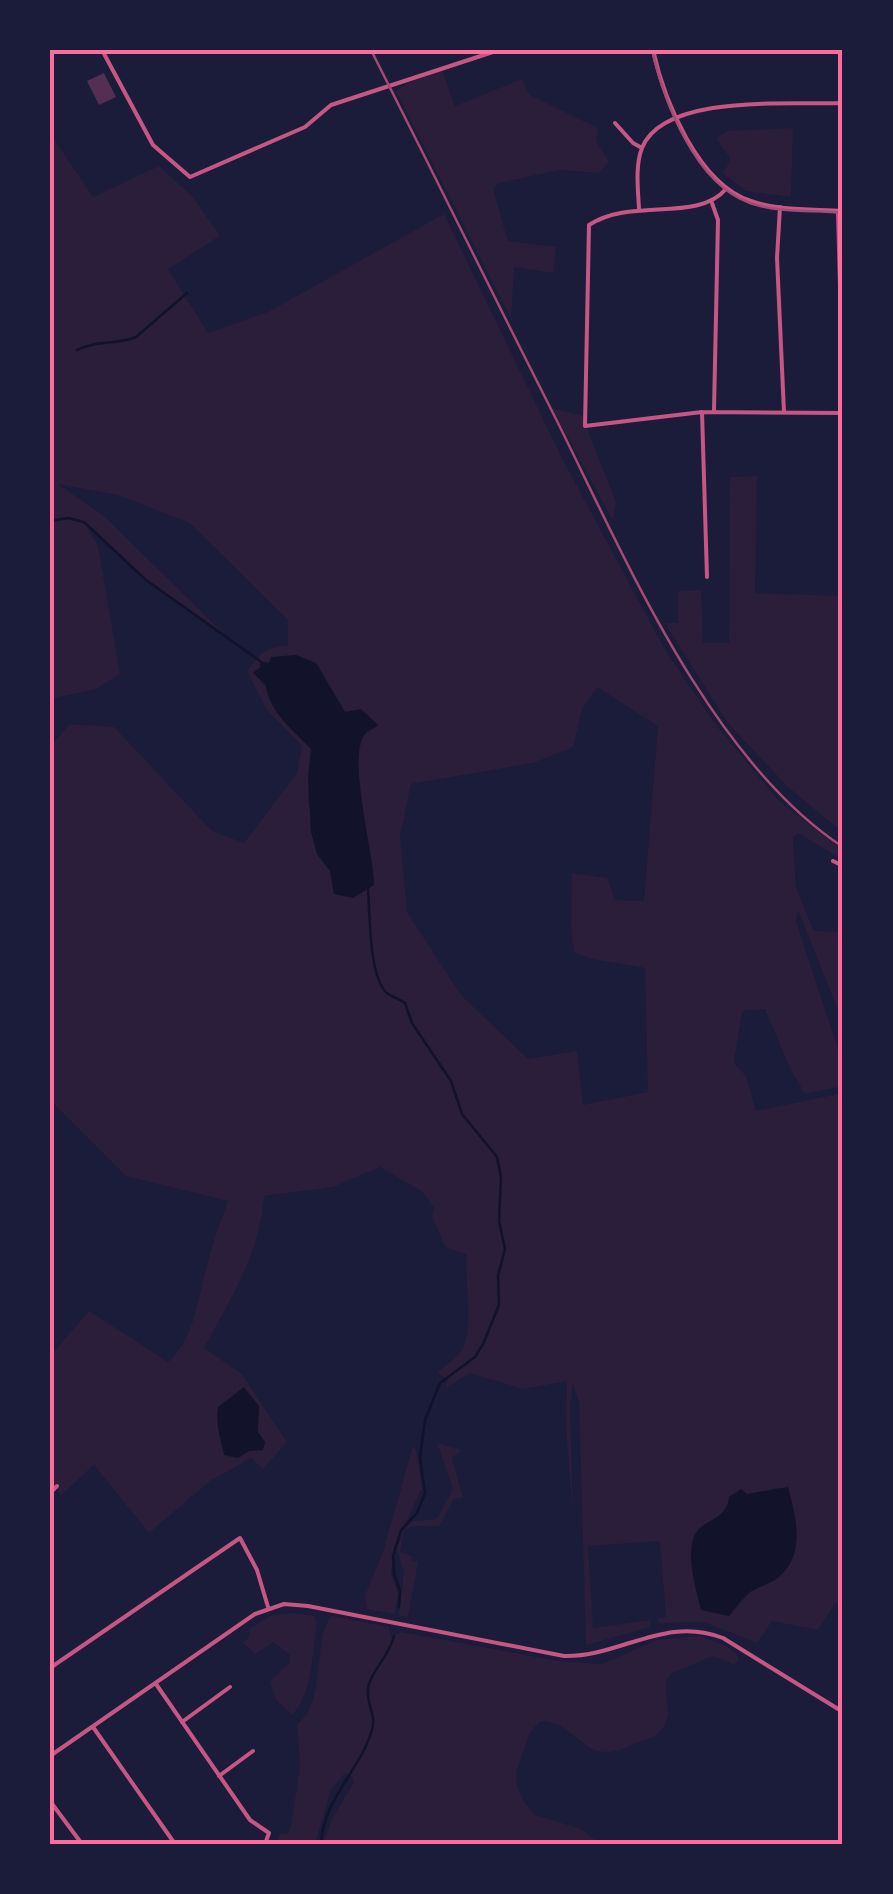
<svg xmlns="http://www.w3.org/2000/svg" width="893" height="1894" font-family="Poppins,sans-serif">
  <rect width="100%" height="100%" fill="#1b1b3a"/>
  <path fill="#2a1e3b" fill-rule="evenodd" d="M 442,70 L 455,106 L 522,79 L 530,95 L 598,128 L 596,140 L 609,162 L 599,173 L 560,170 L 499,183 L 493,189 L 508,241 L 556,247 L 553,273 L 514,267 L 511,318 L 396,91 C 409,82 424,75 442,70 Z
    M 793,128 L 791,197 L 746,191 L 722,172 L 727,167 L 730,158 L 716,138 L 727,131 Z
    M 50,133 L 93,197 L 159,166 L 193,197 L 220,236 L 168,269 L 208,333 L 268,312 L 444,214 L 563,460 L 665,650 L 716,725 L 778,800 L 843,851 L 843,860 L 798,833 L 793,838 L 796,888 L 814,931 L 843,932 L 843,1023 L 798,910 L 796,921 L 843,1064 L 843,1086 L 805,1094 L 790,1068 L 765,1009 L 742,1011 L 734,1063 L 746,1076 L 756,1111 L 843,1093 L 843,1608 L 835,1603 L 818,1630 L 772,1621 L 757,1643 L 704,1622 L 660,1623 L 657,1619 L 666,1617 L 660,1541 L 588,1546 L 593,1628 L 650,1620 L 650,1627 L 586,1645 L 579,1402 L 573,1384 L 570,1407 L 573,1515 L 566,1426 L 567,1381 L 523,1389 L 470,1373 L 445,1388 L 448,1379 L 437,1373 C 445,1366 455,1359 461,1351 C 475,1330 464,1282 467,1254 L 445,1247 L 432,1216 L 434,1208 L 423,1192 L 380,1167 L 333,1187 L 264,1196 C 261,1251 230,1300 204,1348 L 242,1374 L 287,1442 L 263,1469 L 251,1458 L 210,1481 L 149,1533 L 94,1465 L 60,1496 L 50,1472 L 50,1356 L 89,1311 L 168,1362 C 196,1337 198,1295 208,1261 C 213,1241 221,1221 228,1201 L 126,1176 L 50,1100 L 50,747 L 70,724 L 114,727 L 212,831 L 244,843 L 297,773 L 302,746 L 267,710 L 247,671 C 259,654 266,646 288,646 L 288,620 L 190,523 L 118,495 L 58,484 L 105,517 L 226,636 C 175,605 131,567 87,527 L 98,546 L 120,674 L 96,689 L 50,699 ZM 269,663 L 316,663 L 346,713 L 378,725 C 373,728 368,730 365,734 C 347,757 374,852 374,885 L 330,871 L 317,854 L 308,799 L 311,749 L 253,671 ZM 597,687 L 658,726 L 644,901 L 615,900 L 607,878 L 572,873 L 571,927 L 574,952 L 592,959 L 645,968 L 648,1092 L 583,1105 L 577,1051 L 528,1059 L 461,995 L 407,912 L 400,836 L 411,784 L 533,763 L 573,747 L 582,709 ZM 776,1488 L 788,1488 L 778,1578 L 750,1592 L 729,1616 L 700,1529 C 716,1520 727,1507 743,1498 C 753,1491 765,1495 776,1488 Z
    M 552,408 L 586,417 L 586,426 L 616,502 L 613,521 Z
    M 757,476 L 755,593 L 843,596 L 843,833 L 788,787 L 727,722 L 665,623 L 678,623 L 678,591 L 701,590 L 703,643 L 729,643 L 730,477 Z
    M 437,1443 L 462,1450 L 452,1458 L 463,1498 L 454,1499 L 439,1526 L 413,1526 L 404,1531 L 400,1552 L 412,1556 L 411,1560 L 418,1562 L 408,1617 L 399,1615 L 404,1571 L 397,1550 L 403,1532 L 412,1521 L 437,1519 L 453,1489 Z
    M 413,1446 L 416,1450 L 422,1488 L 394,1548 L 391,1573 L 398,1594 L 395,1614 L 367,1609 L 365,1595 L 383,1552 Z
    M 292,1613 L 314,1616 L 317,1624 C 312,1652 312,1695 292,1715 L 277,1701 L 270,1682 L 290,1662 L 290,1655 L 273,1642 L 255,1654 L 242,1642 L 248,1639 L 250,1628 L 272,1615 Z
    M 331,1616 L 389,1627 L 391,1638 L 401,1632 L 559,1661 L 602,1664 L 657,1640 L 699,1636 L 726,1646 L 736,1653 L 739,1660 L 734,1665 L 713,1656 L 670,1674 C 659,1692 675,1707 664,1726 C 658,1736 649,1739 639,1742 C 629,1745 619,1752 609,1752 C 581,1754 572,1721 540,1721 L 530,1733 L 516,1772 L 517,1787 L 525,1803 L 535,1815 L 581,1829 L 600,1844 L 323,1844 L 332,1819 L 354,1782 L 352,1776 L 345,1773 L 331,1789 L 315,1844 L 276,1844 L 280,1834 L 288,1834 L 291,1826 L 300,1766 L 297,1724 C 327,1704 312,1641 331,1616 Z"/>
  <path fill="#12122b" d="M 296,655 L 316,663 L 345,712 L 361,709 L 378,725 C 377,726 366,733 365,734 C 346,757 374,853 374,885 L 353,898 L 334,894 L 330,871 L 317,854 L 311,832 L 308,777 L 311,749 C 294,731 268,711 266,685 L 253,673 L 260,668 L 260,661 L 269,663 L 271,657 Z
    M 244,1387 L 259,1406 L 258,1432 L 265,1442 L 263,1450 L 249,1451 L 238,1458 L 224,1455 C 221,1439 215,1423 218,1407 Z
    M 788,1487 C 796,1517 806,1554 779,1577 C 771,1584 759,1586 750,1592 C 742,1598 735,1608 729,1616 L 701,1610 C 696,1589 686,1558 694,1537 C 701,1518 727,1522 729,1497 L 741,1489 L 747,1494 Z"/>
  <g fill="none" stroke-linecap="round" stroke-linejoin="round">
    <path stroke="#12122b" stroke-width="2.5" d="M 77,350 C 96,340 117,345 136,337 L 187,293
      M 50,521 L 68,518 L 84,522 L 146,580 L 260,661
      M 368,889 C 370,914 369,973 385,991 C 390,997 398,998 405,1003 L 412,1023 L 451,1081 L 462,1114 L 497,1157 L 501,1177 L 499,1221 L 505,1249 L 498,1276 L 499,1305 L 483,1344 L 475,1357 L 440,1383 L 425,1420 L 420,1457 L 425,1493 L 417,1513 L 401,1530 L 393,1556 L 394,1574 L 400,1591 L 399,1607
      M 321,1844 C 323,1799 360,1771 372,1730 C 377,1714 364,1701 369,1684 C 374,1668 389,1656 394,1636"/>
  </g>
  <path fill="#542f53" d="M 104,73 L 116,97 L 99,105 L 87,81 Z"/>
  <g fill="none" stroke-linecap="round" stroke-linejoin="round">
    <path stroke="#c65784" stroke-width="4" d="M 102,50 L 153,145 L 190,177 L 305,127 L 331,105 L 499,50
      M 615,123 L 633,143 L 642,148
      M 726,189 C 697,223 631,197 589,225 L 585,426 L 702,412 L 843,413
      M 712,203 L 718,220 L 714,411
      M 780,207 L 777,258 L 784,412
      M 639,209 C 638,189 635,166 642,148 C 664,93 792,105 843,103
      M 838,212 L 843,397
      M 702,412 L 707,577
      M 833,861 L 843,866
      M 50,1493 L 57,1486
      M 50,1668 L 240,1538 L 257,1570 L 268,1607
      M 156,1684 L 250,1820 L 269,1833 L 265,1844
      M 182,1722 L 230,1687
      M 93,1727 L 175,1844
      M 50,1756 L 255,1614 L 284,1604 L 308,1606 L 564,1656 C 621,1657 665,1615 723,1638 L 843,1712
      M 219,1776 L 253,1751
      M 50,1801 L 82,1844"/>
    <path stroke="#c65784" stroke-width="4" d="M 653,50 C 664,100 698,184 751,201 C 779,211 813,209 843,211"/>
    <path stroke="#a44b75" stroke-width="2.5" d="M 652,50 C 664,101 695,184 750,203 C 778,213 813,210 843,213"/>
    <path stroke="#a44b75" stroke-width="2.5" d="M 371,50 C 434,174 495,299 558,423 C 627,562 711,760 843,847"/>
  </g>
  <rect width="893" height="1894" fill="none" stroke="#1b1b3a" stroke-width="105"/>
  <rect x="52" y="52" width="788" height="1790" fill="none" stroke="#ff6b9d" stroke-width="4"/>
</svg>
